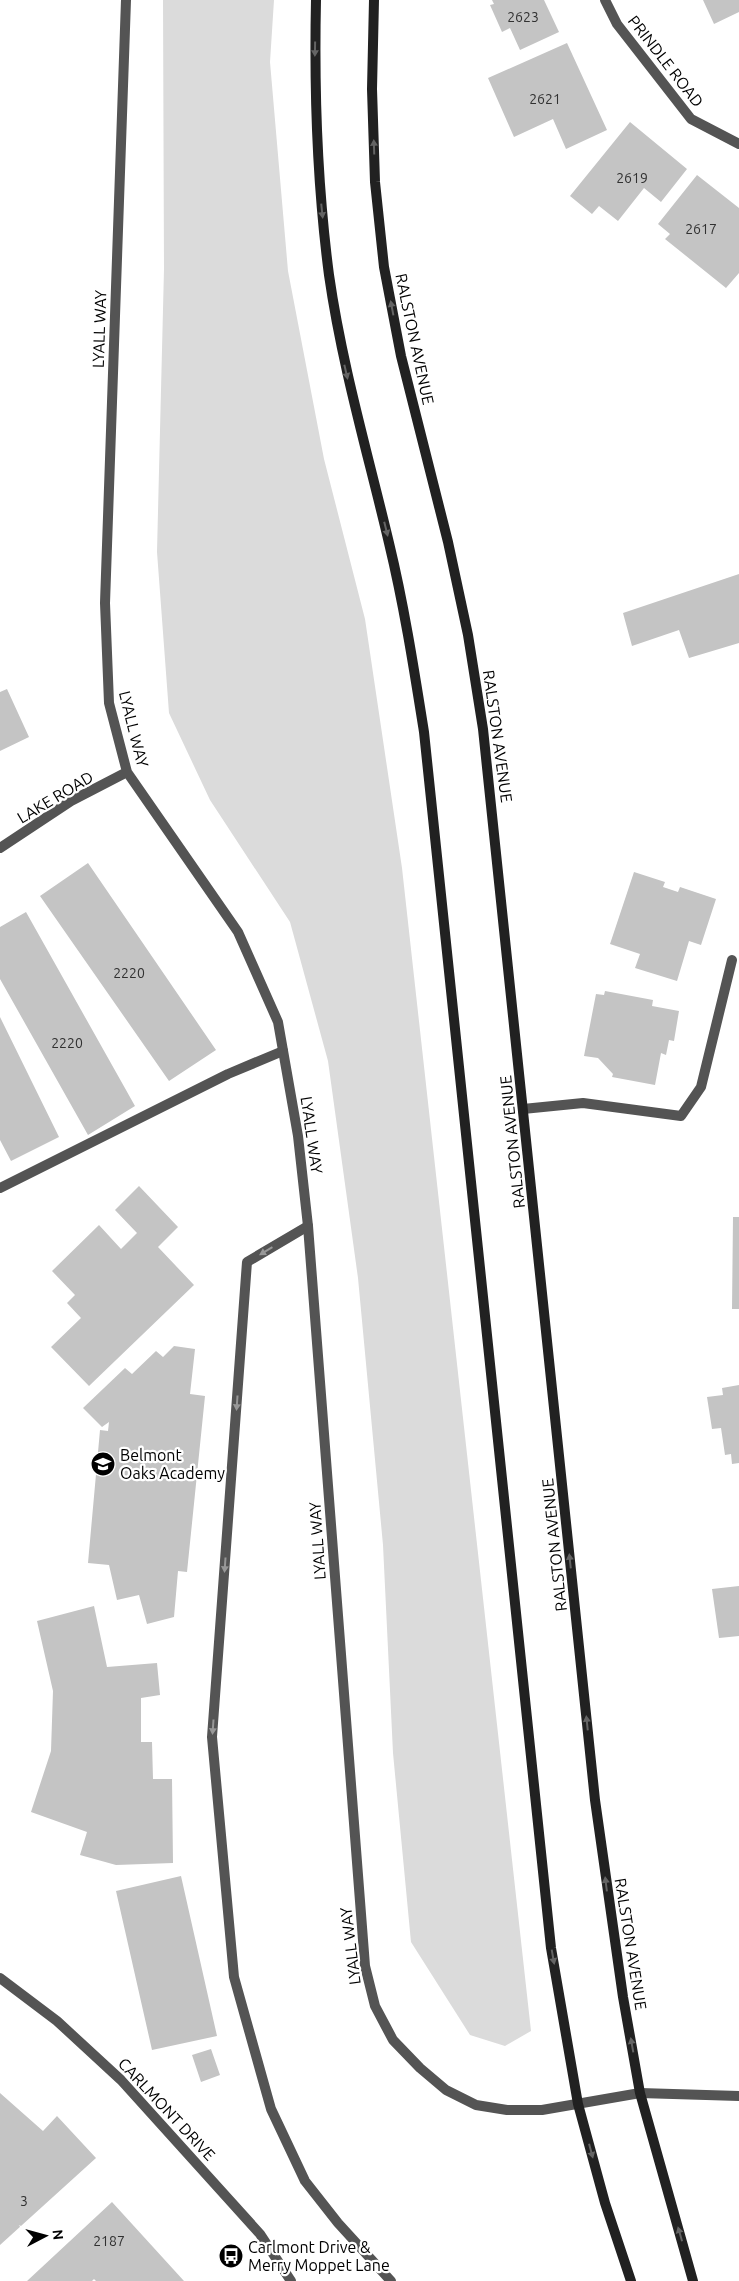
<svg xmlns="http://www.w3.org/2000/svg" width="739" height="2281" font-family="Ubuntu,sans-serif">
  <rect width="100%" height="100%" fill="#fff"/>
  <path fill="#dbdbdb" d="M 163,0 L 274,0 L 270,62 L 288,271 L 324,459 L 365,619 L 402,868 L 531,2031 L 505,2046 L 470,2035 L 411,1942 L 393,1753 L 383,1545 L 358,1278 L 328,1061 L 290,922 L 210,800 L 169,713 L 157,552 L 164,269 Z"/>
  <path fill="#c4c4c4" d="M 492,0 L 544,0 L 559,32 L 520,50 L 510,28 L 502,32 L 490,5 L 494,4 Z
    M 703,0 L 739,0 L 739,12 L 714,24 Z
    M 567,43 L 607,130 L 566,149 L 553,119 L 514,137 L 488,78 Z
    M 630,122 L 687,169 L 661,202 L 644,188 L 618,221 L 599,206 L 592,214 L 570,196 Z
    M 697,175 L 739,208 L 739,273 L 726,288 L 665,239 L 670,234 L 658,224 Z
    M 739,574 L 739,643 L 689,658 L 679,630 L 632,646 L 623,613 Z
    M 7,689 L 29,737 L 0,751 L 0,692 Z
    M 88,863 L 216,1050 L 169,1081 L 40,896 Z
    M 634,872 L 665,882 L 663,887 L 678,892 L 680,887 L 716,899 L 701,945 L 689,941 L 677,981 L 635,968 L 640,954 L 610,944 Z
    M 26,912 L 135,1106 L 88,1135 L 0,979 L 0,927 Z
    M 605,991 L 653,1000 L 652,1006 L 679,1011 L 674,1041 L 669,1040 L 666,1055 L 661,1053 L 655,1085 L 612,1077 L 613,1074 L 598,1058 L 584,1056 L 596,994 L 604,995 Z
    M 0,1017 L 59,1137 L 11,1161 L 0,1140 Z
    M 139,1186 L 178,1227 L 158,1247 L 194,1285 L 89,1386 L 51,1347 L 81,1318 L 67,1303 L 75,1295 L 52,1271 L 99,1225 L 121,1249 L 137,1233 L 115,1210 Z
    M 733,1217 L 739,1217 L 739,1309 L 732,1309 Z
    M 174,1346 L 195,1349 L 190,1394 L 205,1396 L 187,1572 L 178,1571 L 174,1617 L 147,1624 L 139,1595 L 117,1600 L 109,1565 L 88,1563 L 100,1430 L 108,1431 L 109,1422 L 102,1427 L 83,1408 L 125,1368 L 132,1374 L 156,1351 L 163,1357 Z
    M 739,1385 L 739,1463 L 732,1464 L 731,1454 L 725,1455 L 721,1428 L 712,1429 L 707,1397 L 723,1395 L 722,1388 Z
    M 739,1586 L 739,1636 L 719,1638 L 712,1589 Z
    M 94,1606 L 107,1667 L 157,1663 L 160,1695 L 141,1698 L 141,1742 L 152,1742 L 153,1779 L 172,1779 L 173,1863 L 116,1865 L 80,1855 L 87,1832 L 31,1812 L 51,1751 L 53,1691 L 37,1621 Z
    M 181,1876 L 217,2036 L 152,2050 L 116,1891 Z
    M 211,2049 L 220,2075 L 201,2082 L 192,2055 Z
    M 0,2093 L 43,2131 L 57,2116 L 96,2158 L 0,2245 Z
    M 112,2202 L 184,2281 L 96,2281 L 94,2279 L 92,2281 L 27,2281 Z"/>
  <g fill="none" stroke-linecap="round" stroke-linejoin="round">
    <path stroke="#545454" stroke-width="10" d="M 523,1109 L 583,1103 L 681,1116 L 701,1087 L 732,960
      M 0,1188 L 228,1074 L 283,1051
      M 308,1226 L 247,1262 L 212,1737 L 234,1977 L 271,2109 L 305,2181 L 338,2223 L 391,2281"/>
    <path stroke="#545454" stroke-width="10" d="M 126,0 L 105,603 L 109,703 L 127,772 L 238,932 L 278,1022 L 298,1136 L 308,1226 L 365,1966 L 375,2006 L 393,2040 L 420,2068 L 446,2090 L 476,2105 L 507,2110 L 542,2110 L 640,2093 L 739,2096
      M 605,0 L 617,24 L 691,119 L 739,144
      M 0,848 L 71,801 L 127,772
      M 0,1978 L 57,2021 L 121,2080 L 260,2234 L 291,2281"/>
    <path stroke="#212121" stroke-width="10" d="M 316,0 C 314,92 317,183 329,275 C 342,366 368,454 389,543 C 404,605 414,669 424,732 L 551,1948 L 578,2104 L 605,2203 L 631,2281
      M 374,0 L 372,89 L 375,182 L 384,267 L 401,356 L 448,542 L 468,635 L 483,729 L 595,1800 L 623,1997 L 640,2093 L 693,2281"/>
  </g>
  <defs><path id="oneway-solid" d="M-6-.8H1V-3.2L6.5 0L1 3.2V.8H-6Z" transform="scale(1.25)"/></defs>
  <g fill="#646464">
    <use href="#oneway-solid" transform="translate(315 49) rotate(91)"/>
    <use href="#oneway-solid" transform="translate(374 147) rotate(-92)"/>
    <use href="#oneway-solid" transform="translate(322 211) rotate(84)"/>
    <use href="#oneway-solid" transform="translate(392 308) rotate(-101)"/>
    <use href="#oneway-solid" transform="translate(346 372) rotate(77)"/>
    <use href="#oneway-solid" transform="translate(386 529) rotate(76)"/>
    <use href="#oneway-solid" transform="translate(570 1561) rotate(-96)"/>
    <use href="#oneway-solid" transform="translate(587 1723) rotate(-96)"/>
    <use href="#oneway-solid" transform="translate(606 1884) rotate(-97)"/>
    <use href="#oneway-solid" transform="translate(553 1957) rotate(80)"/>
    <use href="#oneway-solid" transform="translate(632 2045) rotate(-100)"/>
    <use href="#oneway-solid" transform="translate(591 2151) rotate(75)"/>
    <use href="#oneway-solid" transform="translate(680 2234) rotate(-106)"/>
  </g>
  <g fill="#989898">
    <use href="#oneway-solid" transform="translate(266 1251) rotate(149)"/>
    <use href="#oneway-solid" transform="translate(237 1403) rotate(94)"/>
    <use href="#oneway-solid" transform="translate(225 1565) rotate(94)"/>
    <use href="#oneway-solid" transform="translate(213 1727) rotate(94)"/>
  </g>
  <defs>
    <symbol id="school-disc" viewBox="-11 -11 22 22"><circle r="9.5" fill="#000" stroke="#fff"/><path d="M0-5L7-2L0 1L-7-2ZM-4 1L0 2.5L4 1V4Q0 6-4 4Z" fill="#fff"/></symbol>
    <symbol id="bus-disc" viewBox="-11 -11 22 22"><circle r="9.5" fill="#000" stroke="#fff"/><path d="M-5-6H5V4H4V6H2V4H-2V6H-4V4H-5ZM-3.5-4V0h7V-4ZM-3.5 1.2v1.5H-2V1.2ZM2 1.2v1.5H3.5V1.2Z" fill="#fff"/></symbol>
  </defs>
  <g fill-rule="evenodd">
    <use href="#school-disc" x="89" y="1450" width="28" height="28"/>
    <use href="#bus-disc" x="217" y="2242" width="28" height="28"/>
  </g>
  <g text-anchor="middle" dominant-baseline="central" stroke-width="4.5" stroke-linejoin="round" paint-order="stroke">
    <g font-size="14" fill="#313131">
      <text x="523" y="17">2623</text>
      <text x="545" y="99">2621</text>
      <text x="632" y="178">2619</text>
      <text x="701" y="229">2617</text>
      <text x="129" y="973">2220</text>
      <text x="67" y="1043">2220</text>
      <text x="24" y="2201">3</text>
      <text x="109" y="2241">2187</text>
    </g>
    <g font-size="16" fill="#000" stroke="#fff">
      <text transform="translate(666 61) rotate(52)">PRINDLE ROAD</text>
      <text transform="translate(99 329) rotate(-88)">LYALL WAY</text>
      <text transform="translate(415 339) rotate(78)">RALSTON AVENUE</text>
      <text transform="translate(134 729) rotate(76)">LYALL WAY</text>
      <text transform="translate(498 736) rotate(82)">RALSTON AVENUE</text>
      <text transform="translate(55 797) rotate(-31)">LAKE ROAD</text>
      <text transform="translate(312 1135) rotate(82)">LYALL WAY</text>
      <text transform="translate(512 1142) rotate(-96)">RALSTON AVENUE</text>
      <text transform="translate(317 1541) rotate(-94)">LYALL WAY</text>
      <text transform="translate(554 1545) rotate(-96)">RALSTON AVENUE</text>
      <text transform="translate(631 1944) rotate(81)">RALSTON AVENUE</text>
      <text transform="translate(350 1946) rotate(-97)">LYALL WAY</text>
      <text transform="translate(167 2109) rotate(47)">CARLMONT DRIVE</text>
    </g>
    <g font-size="16" fill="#000" stroke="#fff" text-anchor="start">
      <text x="120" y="1455">Belmont<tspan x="120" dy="18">Oaks Academy</tspan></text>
      <text x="248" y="2247">Carlmont Drive &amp;<tspan x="248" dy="18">Merry Moppet Lane</tspan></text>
    </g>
  </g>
  <g transform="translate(45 2236) rotate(84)" stroke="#ffffff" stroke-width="4" paint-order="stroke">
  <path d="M0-4L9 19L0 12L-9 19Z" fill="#000000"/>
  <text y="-8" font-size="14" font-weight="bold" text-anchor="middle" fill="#000000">N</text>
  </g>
</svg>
